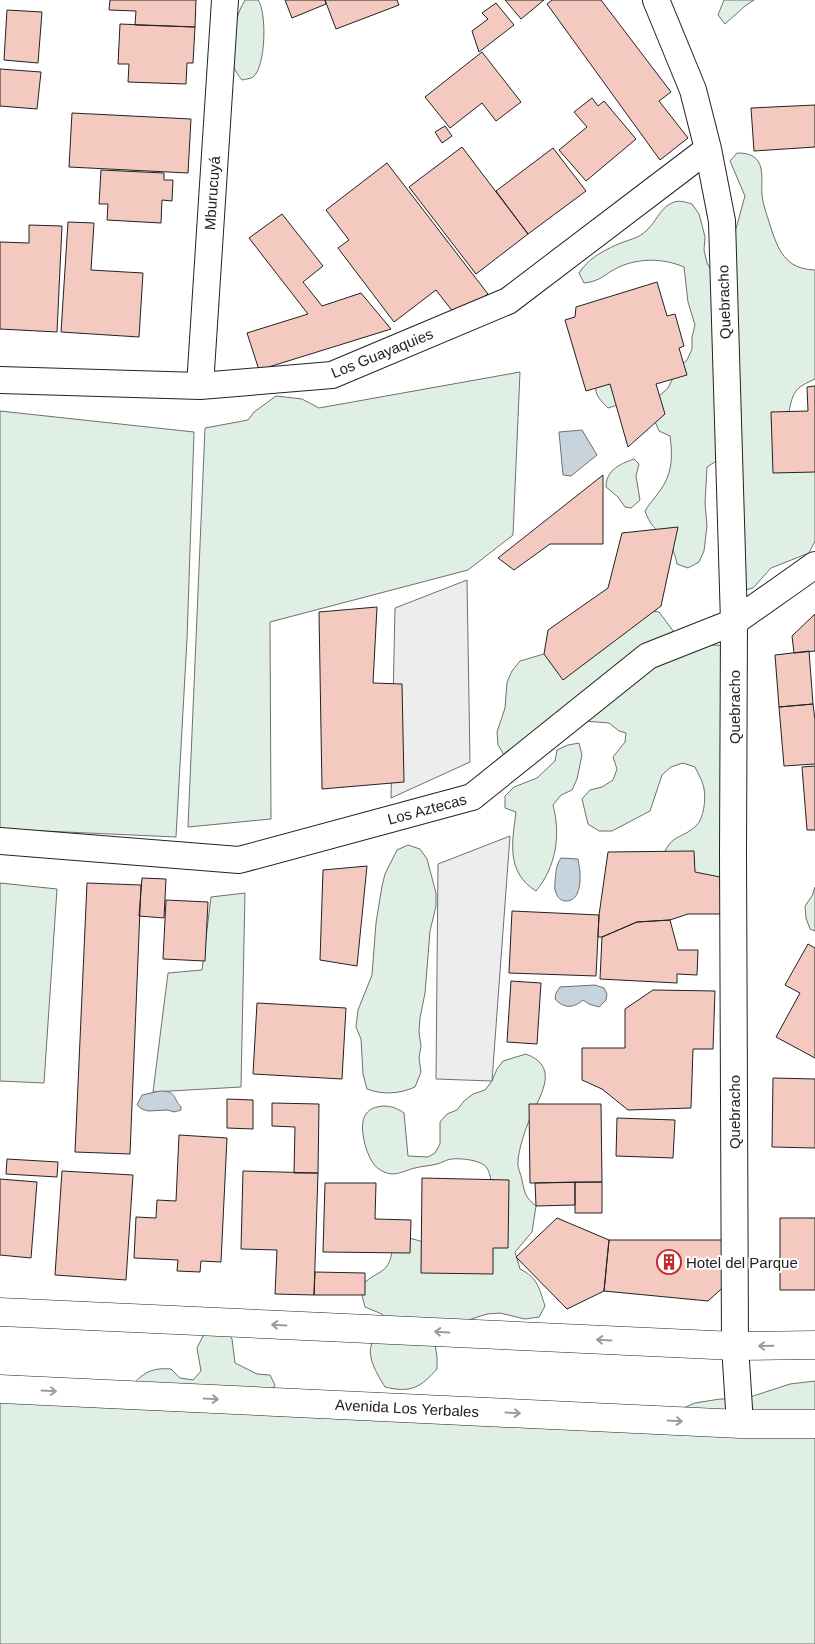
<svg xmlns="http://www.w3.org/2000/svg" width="815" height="1644" font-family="Helvetica,sans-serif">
  <rect width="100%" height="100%" fill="#fff"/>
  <path fill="#e0efe3" stroke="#6f6f6f" d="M 245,0 L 258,0 C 267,12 266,67 253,77 C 251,79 245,79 242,80 C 237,74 232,66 231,58 C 230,41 236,14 245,0 Z
    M 724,0 L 754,0 L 745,6 L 725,24 L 718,15 Z
    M 737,153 C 745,153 753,154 758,161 C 764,170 761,185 762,195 C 763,205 767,215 770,225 C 778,250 785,269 815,270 L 815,379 C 795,388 793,391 789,412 L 815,459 L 815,541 L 809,553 L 771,568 L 753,588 L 741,591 L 718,460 L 707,467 L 705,503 L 707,526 L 704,551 L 699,562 L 688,568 L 677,564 C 675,555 673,547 667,540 C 656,527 652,530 645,511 C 649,504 654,499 659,492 C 672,475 673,458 670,436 L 659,431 L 654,419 L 658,397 L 668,388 L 678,368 L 687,360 L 692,349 L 692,337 L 695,325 L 688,302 L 684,267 C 663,258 639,258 619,267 C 604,274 602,281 584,283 L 579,273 C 588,259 601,252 616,245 C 626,240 639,239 647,230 C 656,222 659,210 670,204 C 678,199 685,202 692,204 L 699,214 L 702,225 L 705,237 L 704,250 L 707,263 L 713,273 L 735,232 L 745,196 L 730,161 Z
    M 607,370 L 621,404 L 608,408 C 597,397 594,394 596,378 Z
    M 520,372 L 513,535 L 468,570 L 270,622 L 271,819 L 188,827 L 205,428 L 248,420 L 254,412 L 276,396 L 302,399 L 319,408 Z
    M 0,411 L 194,432 L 187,639 L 176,837 L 0,829 Z
    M 634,459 L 639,464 L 636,476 L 640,500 L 631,508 L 625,507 L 618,497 L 606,487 C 606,470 620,464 634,459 Z
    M 646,610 L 659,612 L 674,632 L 703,646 L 714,645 L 727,646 L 741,830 L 746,854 L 712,887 L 663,856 C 671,834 682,839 696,826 C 704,819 706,798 704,789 C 703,781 698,774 695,767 L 683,763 L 671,767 L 662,775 L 650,811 L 612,831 L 599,831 L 588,824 L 582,799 L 590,790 L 602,787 L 613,780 L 617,769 L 613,757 L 625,742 L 626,733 L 619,731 L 609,723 L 584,721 L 504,755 L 498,745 L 497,732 L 505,708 L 507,682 L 512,671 L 520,661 L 544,654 Z
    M 579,743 L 582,755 L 577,779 L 572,790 L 561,795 L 553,805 C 561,835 556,867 536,891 C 506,872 512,843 516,812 L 505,808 L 505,796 L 514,787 L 537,778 L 555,761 L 557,750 L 568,745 Z
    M 408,845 L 420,849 L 427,859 L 436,893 L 436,906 L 430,931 L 425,993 L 420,1018 L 419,1032 L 421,1046 L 419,1058 L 421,1072 L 415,1087 C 399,1094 383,1095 367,1089 L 363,1074 L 361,1039 L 356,1027 L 358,1010 L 372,975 L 376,923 L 382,886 L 385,874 L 397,850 Z
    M 0,883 L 57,889 L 44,1083 L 0,1081 Z
    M 815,887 L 815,931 L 810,929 L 806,918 L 805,906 L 812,896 Z
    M 245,893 L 241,1087 L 153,1092 L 168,973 L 202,970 L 211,897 Z
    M 526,1054 C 558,1066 543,1091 532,1114 C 527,1124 518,1150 518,1162 C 517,1167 521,1174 522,1180 C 525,1194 525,1197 536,1206 L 532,1232 L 515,1252 L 520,1269 C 538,1278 539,1288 545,1306 L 539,1317 L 525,1319 L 500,1313 L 487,1314 L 446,1327 L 435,1344 L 437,1357 L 437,1369 C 420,1388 411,1393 385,1387 C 377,1374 365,1355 373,1341 C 377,1335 382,1330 386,1325 L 382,1314 L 365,1307 L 362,1296 L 363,1284 C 378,1270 389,1274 392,1251 L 409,1238 L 420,1241 L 431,1246 L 492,1190 C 491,1183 491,1175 487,1168 C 482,1160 461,1158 452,1159 C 447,1159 442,1163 437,1164 C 430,1166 422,1166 415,1168 C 402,1171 393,1179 379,1169 C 367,1162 357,1125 366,1114 C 370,1108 376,1107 383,1106 C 391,1106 397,1108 404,1113 L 408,1156 L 428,1157 L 435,1153 L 440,1144 L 440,1122 L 447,1114 L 457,1110 L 464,1101 L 473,1094 L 485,1090 L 492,1081 L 497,1069 L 503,1061 Z
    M 226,1328 L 232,1339 L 235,1363 L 257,1374 L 270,1375 L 275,1385 L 269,1396 L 674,1412 L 695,1403 L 720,1399 L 744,1399 L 790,1384 L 815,1381 L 815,1644 L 0,1644 L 0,1386 L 127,1392 C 140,1375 149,1367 171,1369 L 180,1378 L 193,1380 L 201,1371 L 197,1348 L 203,1336 Z"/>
  <path fill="#ededed" stroke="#6f6f6f" d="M 467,580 L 470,762 L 391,798 L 395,608 Z
    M 510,836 L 492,1081 L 436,1079 L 438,864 Z"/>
  <path fill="#c7d3dd" stroke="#6f6f6f" d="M 582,430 L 597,455 L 571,476 L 563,475 L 559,432 Z
    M 561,858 L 578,859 C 580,870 582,883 577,894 C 572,904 559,903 556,893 C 554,889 555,885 555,881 C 556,872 556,865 561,858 Z
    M 595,985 L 604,988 L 607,994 L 606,1000 L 599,1007 L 589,1004 L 583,1000 C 574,1008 564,1009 555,999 L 556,993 L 560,987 Z
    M 160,1091 C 177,1091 172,1097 181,1107 L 181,1110 L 174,1112 L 168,1110 L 148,1111 L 142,1109 L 137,1105 L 142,1095 Z"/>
  <path fill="#f3c9c0" stroke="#222" d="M 110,0 L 196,0 L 195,27 L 135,25 L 136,11 L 109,10 Z
    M 285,0 L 325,0 L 326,4 L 292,18 Z
    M 325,0 L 397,0 L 399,5 L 336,29 Z
    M 505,0 L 544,0 L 521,19 Z
    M 552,0 L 601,0 L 671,92 L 659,101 L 688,138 L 660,160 L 547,4 Z
    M 496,3 L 514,25 L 479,52 L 472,31 L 488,19 L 482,13 Z
    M 7,10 L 42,12 L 38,63 L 4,60 Z
    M 120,24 L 195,27 L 193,63 L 187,63 L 186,84 L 128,82 L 129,64 L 118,64 Z
    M 482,52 L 521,102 L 496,121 L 482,103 L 450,128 L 425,97 Z
    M 0,69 L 41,72 L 37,109 L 0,106 Z
    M 592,98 L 598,106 L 604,101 L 636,139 L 586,181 L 559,150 L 587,127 L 574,112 Z
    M 815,105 L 815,147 L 754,151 L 751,108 Z
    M 72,113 L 191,119 L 188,173 L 69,167 Z
    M 445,126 L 452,136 L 442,143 L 435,132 Z
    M 462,147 L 528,234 L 476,274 L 409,187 Z
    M 553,148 L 586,191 L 528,234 L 496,191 Z
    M 387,163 L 488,294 L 457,317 L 436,290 L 394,322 L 338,248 L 349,240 L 326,210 Z
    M 101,170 L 164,173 L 164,180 L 173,180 L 172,201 L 162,200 L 161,223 L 107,220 L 108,204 L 99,204 Z
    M 282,214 L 323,266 L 303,282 L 322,306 L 361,293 L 391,329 L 259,370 L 247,333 L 308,314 L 249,238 Z
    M 68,222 L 94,223 L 91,270 L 143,273 L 139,337 L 61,332 Z
    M 29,225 L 62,226 L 57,332 L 0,329 L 0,242 L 29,243 Z
    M 657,282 L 667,316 L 675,314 L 684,346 L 679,348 L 687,375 L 656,384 L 665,414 L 628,447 L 610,384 L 586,391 L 565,320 L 575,317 L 576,307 Z
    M 815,386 L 815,472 L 773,473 L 771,412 L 808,411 L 807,387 Z
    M 603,475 L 603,544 L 550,544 L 514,570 L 498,558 Z
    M 678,527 L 661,606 L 563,680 L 544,654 L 548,630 L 608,588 L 622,533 Z
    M 377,607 L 373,683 L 402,684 L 404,782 L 322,789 L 319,612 Z
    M 815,614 L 815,651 L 794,653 L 792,636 Z
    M 809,651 L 813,704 L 779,707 L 775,655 Z
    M 813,704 L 815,720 L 815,764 L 784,766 L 779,707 Z
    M 815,766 L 815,830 L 807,830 L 802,767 Z
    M 694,851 L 695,872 L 720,877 L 721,914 L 688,914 L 670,920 L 637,922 L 602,937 L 598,937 L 599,915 L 608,852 Z
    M 367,866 L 357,966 L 320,960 L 323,870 Z
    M 142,878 L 166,879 L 164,918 L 139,916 Z
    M 87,883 L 141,885 L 130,1154 L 75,1152 Z
    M 166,900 L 208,902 L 205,961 L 163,959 Z
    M 512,911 L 599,915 L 596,976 L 509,973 Z
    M 670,920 L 678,950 L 698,950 L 697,975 L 677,974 L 677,983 L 600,979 L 602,937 L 637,922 Z
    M 808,944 L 815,948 L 815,1058 L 776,1037 L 800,993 L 785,985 Z
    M 511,981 L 541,983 L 537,1044 L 507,1042 Z
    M 653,990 L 715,991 L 713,1049 L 693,1049 L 691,1108 L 628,1110 L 602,1089 L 582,1080 L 582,1048 L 625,1048 L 625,1009 Z
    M 257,1003 L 346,1008 L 342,1079 L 253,1074 Z
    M 773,1078 L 815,1079 L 815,1148 L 772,1147 Z
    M 227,1099 L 253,1100 L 253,1129 L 227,1128 Z
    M 272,1103 L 319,1104 L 318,1173 L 294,1173 L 295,1127 L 272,1126 Z
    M 529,1104 L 601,1104 L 602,1182 L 530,1183 Z
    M 617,1118 L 675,1120 L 673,1158 L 616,1156 Z
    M 179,1135 L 227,1138 L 221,1262 L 201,1261 L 200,1272 L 177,1271 L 178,1260 L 134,1258 L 136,1217 L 156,1218 L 157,1200 L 176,1201 Z
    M 7,1159 L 58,1162 L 57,1177 L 6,1174 Z
    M 62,1171 L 133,1175 L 126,1280 L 55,1275 Z
    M 243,1171 L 318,1173 L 314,1295 L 275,1294 L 277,1250 L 241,1249 Z
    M 422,1178 L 509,1180 L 508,1248 L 493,1248 L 493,1274 L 421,1273 Z
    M 0,1179 L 37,1182 L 31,1258 L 0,1255 Z
    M 575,1182 L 575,1205 L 536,1206 L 535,1183 Z
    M 575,1182 L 602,1182 L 602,1213 L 575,1213 Z
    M 325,1183 L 376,1183 L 375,1219 L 411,1220 L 410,1253 L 323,1252 Z
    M 557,1218 L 609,1240 L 604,1291 L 567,1309 L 516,1257 Z
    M 780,1218 L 815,1218 L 815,1290 L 780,1290 Z
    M 609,1240 L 735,1240 L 728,1283 L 708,1301 L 604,1291 Z
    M 315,1272 L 365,1273 L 365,1295 L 314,1295 Z"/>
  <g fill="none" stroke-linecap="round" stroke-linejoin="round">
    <defs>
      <path id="minor" d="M 656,0 L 693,90 L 708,149 L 722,221 L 734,622 L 733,853 L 735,1346 L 740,1424
        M 0,380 L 200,386 L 332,375 L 508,301 L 708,149
        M 200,386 L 225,0
        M 0,841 L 239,860 L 472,797 L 648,656 L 734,622 L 815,565"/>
      <path id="tertiary" d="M 0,1312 L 735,1346 L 815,1345
        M 0,1389 L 740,1424 L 815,1424"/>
    </defs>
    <use href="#minor" stroke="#222" stroke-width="28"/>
    <use href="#tertiary" stroke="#222" stroke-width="29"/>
    <use href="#minor" stroke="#fff" stroke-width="26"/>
    <use href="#tertiary" stroke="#fff" stroke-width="28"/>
  </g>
  <defs><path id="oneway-shaft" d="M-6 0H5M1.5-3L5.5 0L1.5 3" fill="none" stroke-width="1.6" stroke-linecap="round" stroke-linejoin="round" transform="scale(1.25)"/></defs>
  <g stroke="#9c9c9c">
    <use href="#oneway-shaft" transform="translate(279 1325) rotate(-177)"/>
    <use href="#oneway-shaft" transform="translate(442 1332) rotate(-177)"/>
    <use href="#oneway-shaft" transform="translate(604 1340) rotate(-177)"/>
    <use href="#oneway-shaft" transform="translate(766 1346) rotate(179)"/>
    <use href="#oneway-shaft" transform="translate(49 1391) rotate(3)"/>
    <use href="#oneway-shaft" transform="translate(211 1399) rotate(3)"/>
    <use href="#oneway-shaft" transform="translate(513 1413) rotate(3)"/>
    <use href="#oneway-shaft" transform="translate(675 1421) rotate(3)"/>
  </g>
  <defs>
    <symbol id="building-ring" viewBox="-11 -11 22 22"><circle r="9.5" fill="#fff" stroke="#c62828" stroke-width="1.5"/><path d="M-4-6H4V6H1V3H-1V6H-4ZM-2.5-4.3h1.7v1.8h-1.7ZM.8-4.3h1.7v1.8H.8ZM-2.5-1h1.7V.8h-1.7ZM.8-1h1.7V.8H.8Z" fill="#c62828"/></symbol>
  </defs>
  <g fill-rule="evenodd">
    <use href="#building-ring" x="655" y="1248" width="28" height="28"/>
  </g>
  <g text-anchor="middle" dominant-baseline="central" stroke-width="4" stroke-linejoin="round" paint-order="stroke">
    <g font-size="15" fill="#222" stroke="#fff">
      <text transform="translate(212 193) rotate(-86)">Mburucuyá</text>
      <text transform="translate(724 302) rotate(-92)">Quebracho</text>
      <text transform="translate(382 353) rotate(-22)">Los Guayaquies</text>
      <text transform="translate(734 707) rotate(-90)">Quebracho</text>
      <text transform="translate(427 809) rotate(-15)">Los Aztecas</text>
      <text transform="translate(734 1112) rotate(-90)">Quebracho</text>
      <text transform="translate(407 1408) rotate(3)">Avenida Los Yerbales</text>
    </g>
    <g font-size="15" fill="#222" stroke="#fff" text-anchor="start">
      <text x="686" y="1262">Hotel del Parque</text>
    </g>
  </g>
</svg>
